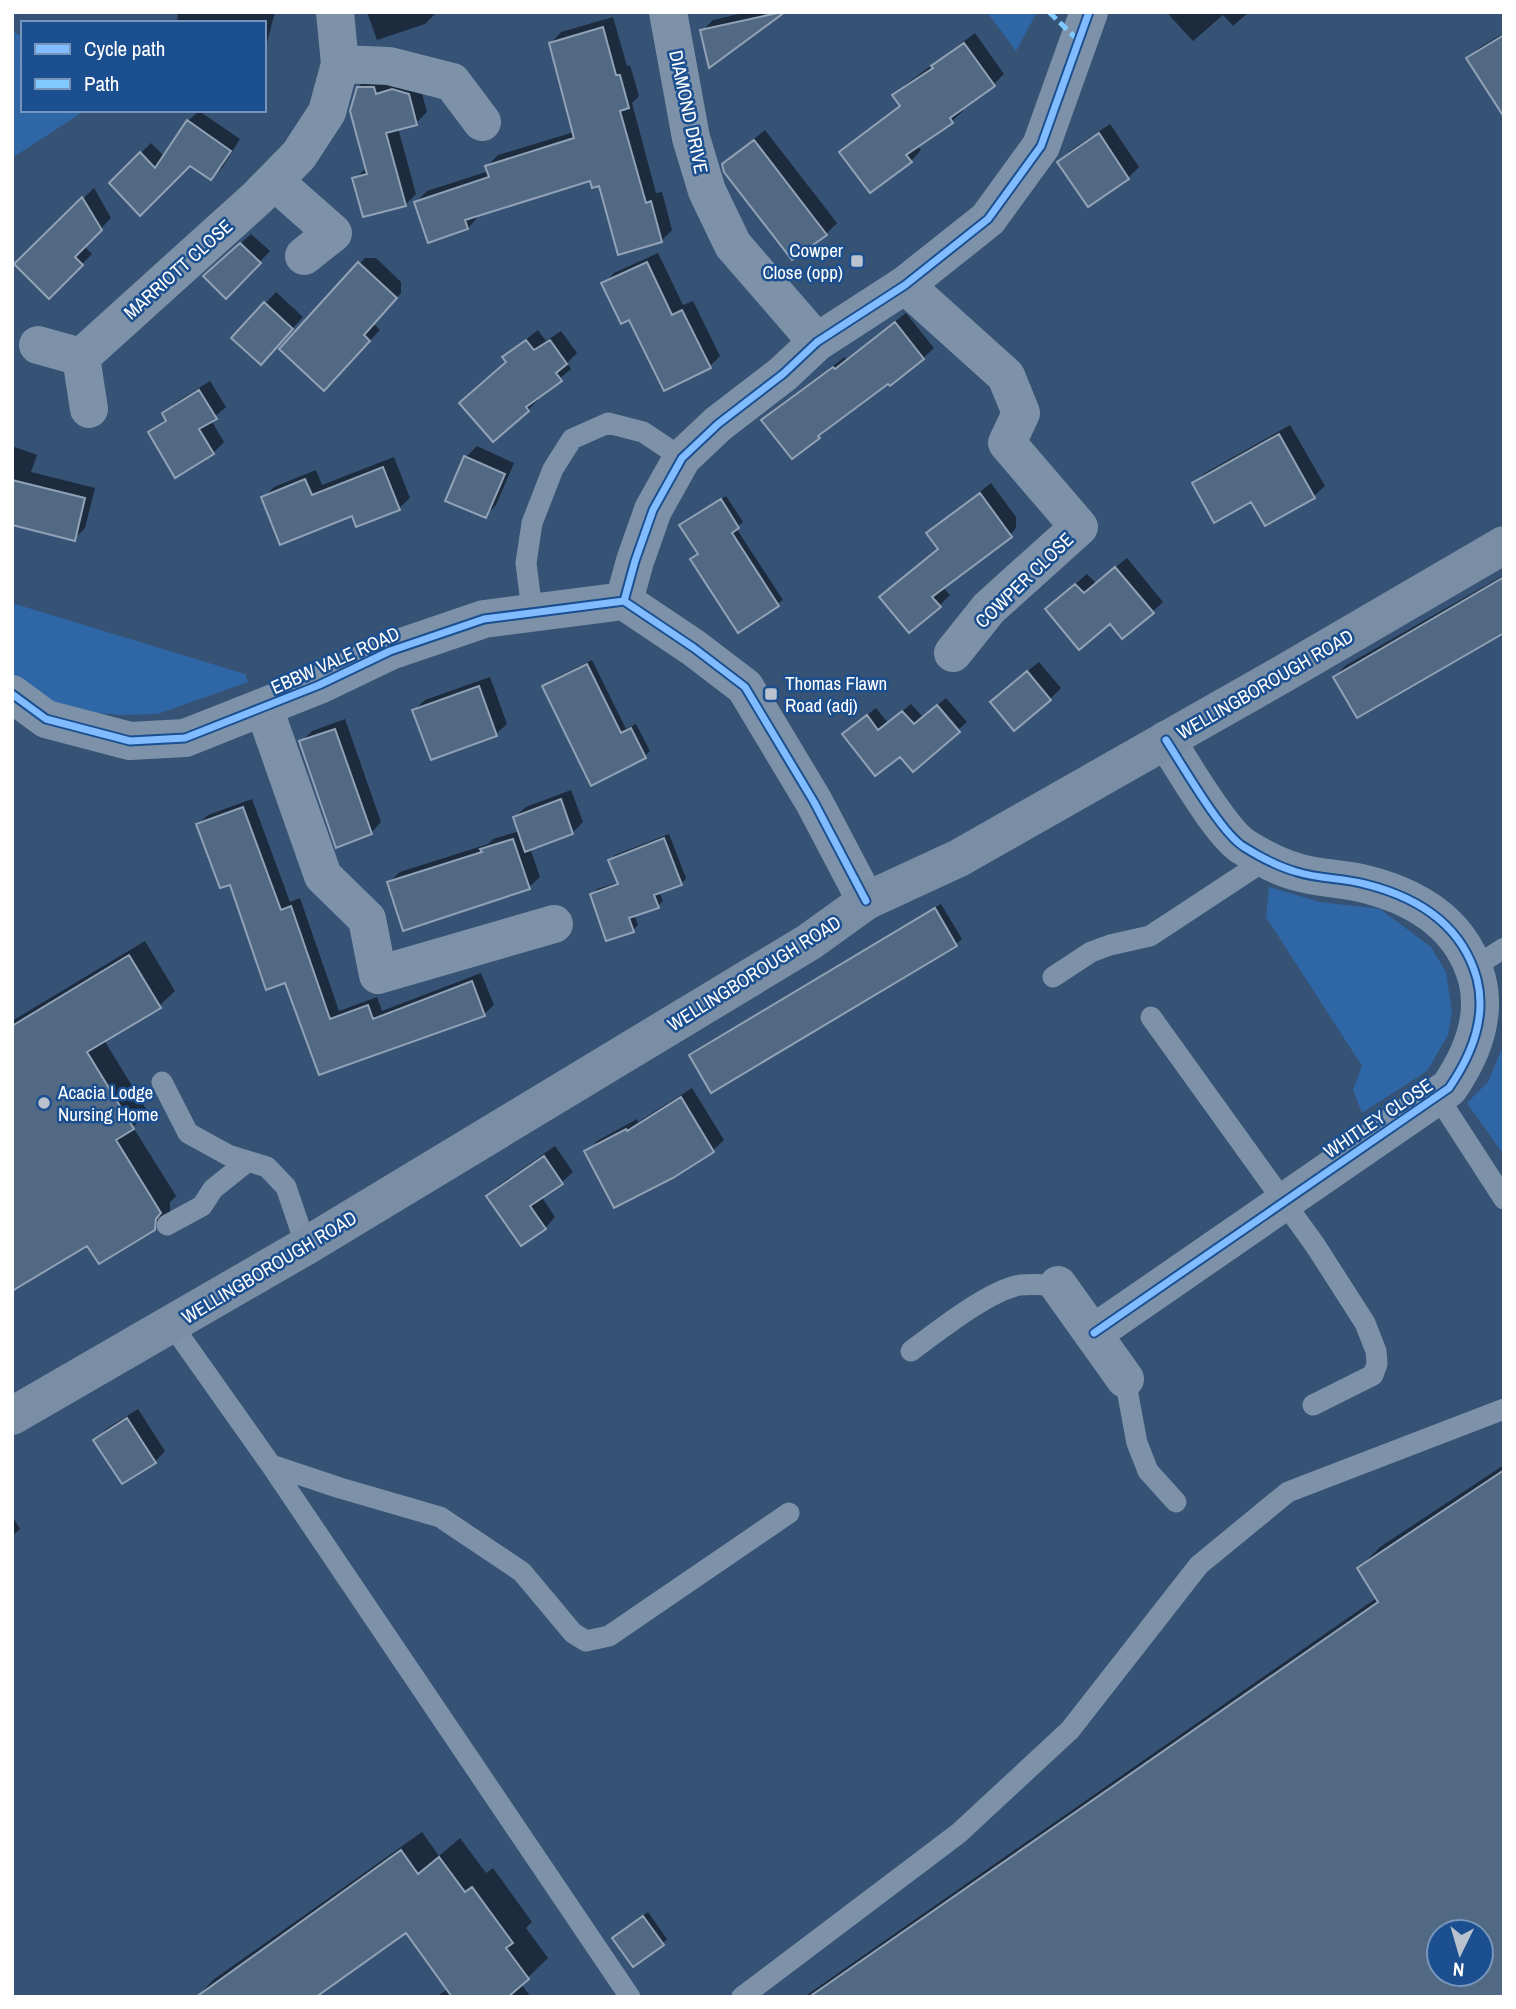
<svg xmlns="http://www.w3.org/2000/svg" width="1516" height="2009" font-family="'Archivo Narrow',sans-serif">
  <rect width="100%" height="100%" fill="#365274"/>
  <path fill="#2f66a5" d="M 987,12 L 1037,12 L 1016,51 Z
    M 12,31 L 23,37 L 23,54 L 19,61 L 23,63 L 23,110 L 86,110 L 12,158 Z
    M 12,603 L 245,674 L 248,682 L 158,714 L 120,715 L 76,711 L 29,693 L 12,679 Z
    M 1269,887 L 1320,902 L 1380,909 L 1431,947 L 1446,972 L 1452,1012 L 1448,1035 L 1427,1071 L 1362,1113 L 1353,1090 L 1362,1066 L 1266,917 Z
    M 1504,1044 L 1504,1155 L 1467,1103 L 1488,1082 Z"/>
  <path fill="#0007" fill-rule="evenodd" d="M 178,12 L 275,12 L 264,54 L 264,23 L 177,23 Z
    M 367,12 L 436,12 L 436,13 L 425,24 L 377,40 Z
    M 748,12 L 782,12 L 702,31 L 713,20 Z
    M 1172,12 L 1249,12 L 1233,26 L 1223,15 L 1193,41 L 1169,15 Z
    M 613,17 L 627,66 L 630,65 L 639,96 L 632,103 L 656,193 L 662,192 L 672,230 L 661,241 L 591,178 L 477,214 L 478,217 L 468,228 L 416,202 L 427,191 L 489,171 L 487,166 L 498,155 L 574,132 L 551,43 L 561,32 Z
    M 975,33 L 1004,74 L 993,85 L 961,108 L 963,111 L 952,121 L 917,145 L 921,150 L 911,161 L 841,152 L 901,104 L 895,95 L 905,85 Z
    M 1504,33 L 1504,114 L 1468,59 L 1479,48 Z
    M 369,77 L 419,83 L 427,112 L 416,123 L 398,128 L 416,194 L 405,205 L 354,179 L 367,168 L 358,87 Z
    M 199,111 L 240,139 L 222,168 L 211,178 L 190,164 L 111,183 L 151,143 L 164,156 L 188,121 Z
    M 1110,124 L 1139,167 L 1128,178 L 1089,205 L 1060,162 L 1070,151 Z
    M 765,130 L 837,223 L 826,234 L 793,258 L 724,164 Z
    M 94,188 L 111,218 L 84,246 L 92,254 L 49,297 L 17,264 Z
    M 251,234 L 270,251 L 226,297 L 216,266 Z
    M 658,253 L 683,305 L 693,301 L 720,356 L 710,366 L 630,318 L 604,284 L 614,273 Z
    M 365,258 L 376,258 L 401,282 L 401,293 L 373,323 L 380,330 L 324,388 L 354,270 Z
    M 276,292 L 303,317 L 271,352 L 233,338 Z
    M 906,313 L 934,348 L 923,358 L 888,381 L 829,426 L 819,437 L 763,420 L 774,409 L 845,357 L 846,359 Z
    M 538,330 L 546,341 L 561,331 L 577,353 L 567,363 L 571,369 L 537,397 L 539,399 L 528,410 L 494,440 L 508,362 L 504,357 Z
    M 210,381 L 226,407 L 211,420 L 224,442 L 213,453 L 150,432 L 167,418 L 164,414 L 175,403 Z
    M 1290,425 L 1325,486 L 1314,496 L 1251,500 L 1194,483 L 1205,473 Z
    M 12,446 L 37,455 L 31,472 L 95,488 L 85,528 L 74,539 L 12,513 Z
    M 477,446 L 514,463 L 496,505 L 485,516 L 447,500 L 466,457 Z
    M 394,457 L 410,498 L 399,508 L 353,514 L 263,498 L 274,487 L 316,470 L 322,485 Z
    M 991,483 L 1016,517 L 1016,528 L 1005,540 L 942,586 L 950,595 L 939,606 L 881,597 L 939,548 L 928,533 Z
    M 726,496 L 743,522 L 736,528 L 783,600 L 739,630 L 686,521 Z
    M 1127,558 L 1163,602 L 1152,612 L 1110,622 L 1058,599 L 1087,574 L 1096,583 Z
    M 1504,575 L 1504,629 L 1335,677 L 1345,666 Z
    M 592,660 L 626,729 L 636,724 L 650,751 L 645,756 L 545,686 L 549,681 Z
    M 1039,662 L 1061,688 L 1050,699 L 1003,691 Z
    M 490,677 L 507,724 L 496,734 L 414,710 L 425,700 Z
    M 946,698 L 967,722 L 913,769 L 900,754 L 853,726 L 876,708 L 888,723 L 911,704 L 923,717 Z
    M 345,719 L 381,822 L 371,833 L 301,742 L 312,731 Z
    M 571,790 L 583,822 L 572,833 L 530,848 L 540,877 L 529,887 L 389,882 L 400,872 L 488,844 L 493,839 L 520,831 L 515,817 L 526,807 Z
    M 252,799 L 290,902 L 300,898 L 339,1011 L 377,997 L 382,1011 L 481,973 L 494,1005 L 484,1014 L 320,1073 L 286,981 L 198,824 L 208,815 Z
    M 669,834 L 686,878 L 682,883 L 659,892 L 663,901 L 658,906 L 634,914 L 638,925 L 633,930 L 592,894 L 597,889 L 619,882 L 610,860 L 615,855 Z
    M 941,904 L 962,939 L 956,944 L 711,1090 L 691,1055 L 696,1050 Z
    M 145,941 L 175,991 L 159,1006 L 104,1040 L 148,1112 L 133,1127 L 176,1196 L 170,1202 L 170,1213 L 154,1229 L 12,1122 L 12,1021 Z
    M 692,1088 L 724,1140 L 713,1150 L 672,1176 L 586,1152 L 597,1141 L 637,1119 L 638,1122 Z
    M 555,1146 L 573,1172 L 562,1182 L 541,1196 L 555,1217 L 545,1228 L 488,1196 L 499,1185 Z
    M 138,1409 L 165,1451 L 155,1462 L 95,1440 L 106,1429 Z
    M 1504,1465 L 1504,1997 L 804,1997 L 1378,1597 L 1359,1568 L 1380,1547 ZM 1439,1932 L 1481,1932 L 1481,1974 L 1439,1974 Z
    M 12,1516 L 20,1529 L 12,1536 Z
    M 422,1832 L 439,1856 L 460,1838 L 486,1873 L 493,1868 L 532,1922 L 526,1928 L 548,1958 L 521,1984 L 531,1997 L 436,1997 L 448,1989 L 407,1931 L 197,1997 L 213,1980 Z
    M 648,1912 L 667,1939 L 662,1944 L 619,1933 Z"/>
  <path fill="#526984" stroke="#92a2b6" stroke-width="2" fill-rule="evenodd" d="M 782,12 L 785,12 L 709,68 L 700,30 Z
    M 603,27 L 616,75 L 620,75 L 629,108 L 620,111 L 646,203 L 651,201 L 662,242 L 618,255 L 599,186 L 592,188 L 590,181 L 465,220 L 468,229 L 428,243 L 414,202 L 489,177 L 485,166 L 574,138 L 549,43 Z
    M 1504,35 L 1504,117 L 1466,58 Z
    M 964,43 L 995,86 L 950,118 L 953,123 L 906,155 L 912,162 L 870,193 L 839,152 L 900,106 L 892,95 L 933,68 L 931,66 Z
    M 357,87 L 374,87 L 376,94 L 392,89 L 409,94 L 417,125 L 386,133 L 406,206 L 363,217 L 352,178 L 367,174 L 350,111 Z
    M 187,120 L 231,151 L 211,180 L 190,166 L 140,216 L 109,183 L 140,152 L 155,168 Z
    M 1099,133 L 1129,179 L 1088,207 L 1057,162 Z
    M 754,140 L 827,235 L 792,260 L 724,172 L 722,164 Z
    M 82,197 L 102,230 L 75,257 L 83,265 L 49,299 L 14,264 Z
    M 240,243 L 261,263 L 226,299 L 203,276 Z
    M 358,262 L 397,298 L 364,335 L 370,341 L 324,391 L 279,349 Z
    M 647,262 L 672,315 L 682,310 L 711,368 L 664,391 L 629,320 L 621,324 L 601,283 Z
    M 264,302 L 293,329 L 261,365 L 231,338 Z
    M 895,322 L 924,359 L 890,386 L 888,384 L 818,436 L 820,438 L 792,459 L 761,420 L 833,367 L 835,369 Z
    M 526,340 L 534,350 L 550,340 L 567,364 L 556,373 L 562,381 L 526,407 L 529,411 L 493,442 L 459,403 L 506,362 L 502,357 Z
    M 199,390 L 217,419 L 199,429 L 214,454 L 175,478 L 148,432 L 166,421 L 162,413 Z
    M 1279,434 L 1315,498 L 1265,526 L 1251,502 L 1214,523 L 1192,483 Z
    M 464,456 L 505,474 L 486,518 L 445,501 Z
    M 383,467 L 400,510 L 356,527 L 352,516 L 280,545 L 261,497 L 305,479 L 312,495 Z
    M 12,480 L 85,498 L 75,541 L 12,525 Z
    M 980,493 L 1012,537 L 932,597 L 941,607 L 909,633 L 879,597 L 938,549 L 926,533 Z
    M 721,499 L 739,528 L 732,533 L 779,606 L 738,633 L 690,559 L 698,554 L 679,525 Z
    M 1115,567 L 1154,613 L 1122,639 L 1110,624 L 1079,650 L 1045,609 L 1075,584 L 1084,593 Z
    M 1504,577 L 1504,633 L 1357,718 L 1333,677 Z
    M 587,664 L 621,733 L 631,728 L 646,758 L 591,786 L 542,686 Z
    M 1027,671 L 1051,700 L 1014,731 L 990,702 Z
    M 479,686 L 497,736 L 431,760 L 412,710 Z
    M 937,705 L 960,732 L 913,772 L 900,757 L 875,776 L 842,734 L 867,715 L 878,730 L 902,711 L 914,724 Z
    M 335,729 L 372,834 L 336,848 L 299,741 Z
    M 561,799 L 573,834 L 525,852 L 513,817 Z
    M 243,807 L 281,910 L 291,906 L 330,1019 L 368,1005 L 373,1019 L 472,981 L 485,1016 L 319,1075 L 285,983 L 266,990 L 230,885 L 220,888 L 196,824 Z
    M 664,838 L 682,885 L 654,895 L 659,908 L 629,918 L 634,932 L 606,941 L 590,894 L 618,884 L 608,860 Z
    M 513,839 L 530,889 L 403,931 L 387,882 L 482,852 L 480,849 Z
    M 935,908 L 957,946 L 711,1093 L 689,1055 Z
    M 129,955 L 161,1008 L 87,1052 L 134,1129 L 116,1140 L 161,1213 L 156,1219 L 155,1230 L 99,1264 L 87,1246 L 12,1291 L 12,1026 Z
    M 681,1097 L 714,1152 L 673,1178 L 614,1208 L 584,1151 L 626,1129 L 627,1131 Z
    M 544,1156 L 563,1184 L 530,1206 L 546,1229 L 521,1246 L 486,1196 Z
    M 127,1418 L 156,1463 L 122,1484 L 93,1440 Z
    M 1504,1470 L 1504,1997 L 809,1997 L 1378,1602 L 1357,1568 ZM 1439,1932 L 1481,1932 L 1481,1974 L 1439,1974 Z
    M 401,1850 L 418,1874 L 439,1857 L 465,1892 L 472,1887 L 513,1943 L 506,1948 L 529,1979 L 508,1997 L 452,1997 L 406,1933 L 316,1997 L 196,1997 Z
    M 643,1916 L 664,1945 L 633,1967 L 612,1938 Z"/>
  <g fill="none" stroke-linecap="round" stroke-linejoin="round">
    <path stroke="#7d92a8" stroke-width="21" d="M 532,611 L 526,563 L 532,523 L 553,469 L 572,439 L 608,423 L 643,432 L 682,458
      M 1474,967 L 1504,948
      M 1053,977 L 1091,952 L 1110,945 L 1150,936 L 1267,859
      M 1151,1017 L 1315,1245 L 1365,1323 L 1376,1351 L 1377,1364 L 1373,1375 L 1313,1405
      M 162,1082 L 188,1133 L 228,1155 L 267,1167 L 286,1187 L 306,1246
      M 1438,1097 L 1504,1199
      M 167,1225 L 202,1206 L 213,1189 L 248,1161
      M 172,1325 L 271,1465 L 630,1997
      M 911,1351 C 937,1332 989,1290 1020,1285 C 1032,1284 1046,1285 1058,1285
      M 1125,1379 L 1137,1443 L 1148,1471 L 1176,1502
      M 271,1465 L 340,1488 L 440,1517 L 522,1572 L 573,1633 L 586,1641 L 609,1636 L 789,1513
      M 742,1997 L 959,1833 L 1070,1730 L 1199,1565 L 1288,1492 L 1504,1409"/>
    <path stroke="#7d92a8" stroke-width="38" d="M 668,12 L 691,138 L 707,191 L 733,245 L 817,342
      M 340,64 L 389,66 L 452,82 L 482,122
      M 274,181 L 333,233 L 304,256
      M 905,285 L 1006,376 L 1021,413 L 1007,443 L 1079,527 L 989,608 L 953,653
      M 38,345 L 81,357
      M 81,357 L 258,197 L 299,155 L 327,112 L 340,64 L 335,12
      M 81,357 L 89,409
      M 624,601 L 635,561 L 653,510 L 682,458 L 718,424 L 783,374 L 817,342 L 905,285 L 988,219 L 1041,146 L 1089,12
      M 12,694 L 46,719 L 130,741 L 185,738 L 319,685 L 390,651 L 484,619 L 624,601 L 694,648 L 745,687 L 814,802 L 866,901
      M 264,708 L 323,876 L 367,919 L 378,975 L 554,924
      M 1058,1285 L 1125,1379
      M 1094,1333 L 1449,1088 C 1471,1056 1487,1018 1477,979 C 1462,924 1417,897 1365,884 C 1343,878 1319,879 1297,872 C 1279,867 1260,857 1244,847 C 1221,833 1183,766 1166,740"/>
    <path stroke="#798da4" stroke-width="38" d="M 12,1416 L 306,1246 L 809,942 L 866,901 L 959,858 L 1281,675 L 1504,545"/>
    <path stroke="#80caff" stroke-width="5" stroke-dasharray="10 5" stroke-linecap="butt" d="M 1049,12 L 1079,41"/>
    <defs>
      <path id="cycleway" d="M 624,601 L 635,561 L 653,510 L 682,458 L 718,424 L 783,374 L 817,342 L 905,285 L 988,219 L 1041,146 L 1089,12
        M 12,694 L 46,719 L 130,741 L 185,738 L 319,685 L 390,651 L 484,619 L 624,601 L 694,648 L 745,687 L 814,802 L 866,901
        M 1094,1333 L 1449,1088 C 1471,1056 1487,1018 1477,979 C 1462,924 1417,897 1365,884 C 1343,878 1319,879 1297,872 C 1279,867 1260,857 1244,847 C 1221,833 1183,766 1166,740"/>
    </defs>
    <use href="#cycleway" stroke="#1b4f8f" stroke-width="11"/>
    <use href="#cycleway" stroke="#80bcff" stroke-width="7"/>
  </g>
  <g fill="#b9c2ce" stroke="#1b4f8f" stroke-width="2.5">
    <rect x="850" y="254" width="14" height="14" rx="3.5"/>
    <rect x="764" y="687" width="14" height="14" rx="3.5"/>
    <circle cx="44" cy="1103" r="7"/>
  </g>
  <g text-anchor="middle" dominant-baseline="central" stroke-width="5" stroke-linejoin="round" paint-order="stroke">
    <g font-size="19" fill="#fff" stroke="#1b4f8f">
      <text transform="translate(689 112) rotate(78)">DIAMOND DRIVE</text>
      <text transform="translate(178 269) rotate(-42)">MARRIOTT CLOSE</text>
      <text transform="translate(1024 580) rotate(-44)">COWPER CLOSE</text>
      <text transform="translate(335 660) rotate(-24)">EBBW VALE ROAD</text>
      <text transform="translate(1265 684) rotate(-30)">WELLINGBOROUGH ROAD</text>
      <text transform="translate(754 973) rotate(-32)">WELLINGBOROUGH ROAD</text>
      <text transform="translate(1378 1118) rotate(-34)">WHITLEY CLOSE</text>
      <text transform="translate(269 1267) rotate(-31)">WELLINGBOROUGH ROAD</text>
    </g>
    <g font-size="19" fill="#fff" stroke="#1b4f8f" text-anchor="start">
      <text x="843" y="250" text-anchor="end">Cowper<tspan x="843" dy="22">Close (opp)</tspan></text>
      <text x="785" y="683">Thomas Flawn<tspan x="785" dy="22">Road (adj)</tspan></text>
      <text x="58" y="1092">Acacia Lodge<tspan x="58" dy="22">Nursing Home</tspan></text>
    </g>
  </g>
  <rect width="1516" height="2009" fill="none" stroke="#ffffff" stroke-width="28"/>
  <rect x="21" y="21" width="245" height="91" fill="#1b4f8f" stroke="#7695bc" stroke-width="2"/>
  <rect x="35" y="44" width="35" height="10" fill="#80bcff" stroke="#7695bc" stroke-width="2"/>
  <text x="84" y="56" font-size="21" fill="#ffffff">Cycle path</text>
  <rect x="35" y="79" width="35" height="10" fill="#80caff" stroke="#7695bc" stroke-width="2"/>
  <text x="84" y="91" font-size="21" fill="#ffffff">Path</text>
  <g transform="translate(1460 1953) rotate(185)"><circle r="33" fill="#1b4f8f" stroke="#7695bc" stroke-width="2"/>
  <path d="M0-5L12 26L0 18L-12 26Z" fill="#b9c2ce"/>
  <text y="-10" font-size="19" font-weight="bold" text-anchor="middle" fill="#ffffff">N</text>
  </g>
</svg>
